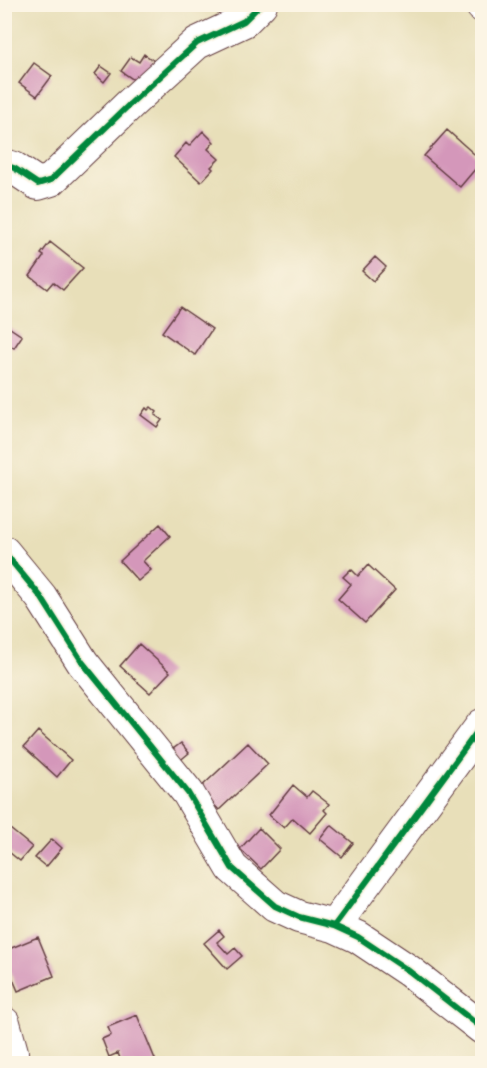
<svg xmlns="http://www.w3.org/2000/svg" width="487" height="1068" font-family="'Patrick Hand',sans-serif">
  <rect width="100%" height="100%" fill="#fcf5e5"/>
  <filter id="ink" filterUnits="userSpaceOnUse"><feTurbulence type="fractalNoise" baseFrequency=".0167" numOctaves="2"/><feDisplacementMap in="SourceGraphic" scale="12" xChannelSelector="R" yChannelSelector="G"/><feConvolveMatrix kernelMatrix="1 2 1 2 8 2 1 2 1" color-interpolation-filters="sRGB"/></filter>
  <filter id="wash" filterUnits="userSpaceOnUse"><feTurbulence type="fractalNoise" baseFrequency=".008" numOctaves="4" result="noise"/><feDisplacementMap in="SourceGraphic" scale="24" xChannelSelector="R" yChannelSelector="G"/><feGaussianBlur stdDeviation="1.35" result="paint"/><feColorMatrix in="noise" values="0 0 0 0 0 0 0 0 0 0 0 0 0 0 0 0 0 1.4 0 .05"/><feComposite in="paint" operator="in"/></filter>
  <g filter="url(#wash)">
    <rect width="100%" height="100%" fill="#e8dfb9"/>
    <g id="blocks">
      <path fill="#d497ba" d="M 144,54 L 157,63 L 134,80 L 121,71 L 131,57 L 139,62 Z
        M 34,63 L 52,76 L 37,96 L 19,83 Z
        M 101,66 L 111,73 L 104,82 L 95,74 Z
        M 447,130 L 482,161 L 460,187 L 424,156 Z
        M 203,131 L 214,142 L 208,149 L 219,159 L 211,167 L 213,169 L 201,182 L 174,157 L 186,143 L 189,146 Z
        M 50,242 L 83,268 L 63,290 L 53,282 L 47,289 L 30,276 L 44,256 L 41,254 Z
        M 375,257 L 386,267 L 373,281 L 362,271 Z
        M 180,307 L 212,329 L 195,355 L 162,332 Z
        M 4,324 L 22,336 L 14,348 L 4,342 Z
        M 151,407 L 157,412 L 155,415 L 162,420 L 157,427 L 141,415 L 146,408 L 148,410 Z
        M 160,524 L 170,536 L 143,561 L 151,570 L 138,581 L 120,561 Z
        M 368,565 L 395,590 L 365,623 L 338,599 L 351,584 L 343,577 L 351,569 L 358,576 Z
        M 139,644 L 170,672 L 150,693 L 120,666 Z
        M 38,731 L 71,760 L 57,777 L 24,747 Z
        M 181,743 L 189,753 L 177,763 L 169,752 Z
        M 248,743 L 268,764 L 219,810 L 199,789 Z
        M 293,785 L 307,797 L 312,791 L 329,804 L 324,810 L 327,813 L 310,833 L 293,818 L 284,828 L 269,815 Z
        M 4,824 L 32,847 L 20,861 L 4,848 Z
        M 331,825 L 353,843 L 342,857 L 320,839 Z
        M 259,828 L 280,849 L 261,869 L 240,849 Z
        M 52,839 L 62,848 L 46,867 L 35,858 Z
        M 219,930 L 224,936 L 217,942 L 228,954 L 235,948 L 242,956 L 227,969 L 204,943 Z
        M 38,937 L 54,976 L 18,991 L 4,958 L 4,951 Z
        M 137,1015 L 157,1064 L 122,1064 L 118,1053 L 109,1057 L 102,1039 L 111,1035 L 108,1027 Z"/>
    </g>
  </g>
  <g filter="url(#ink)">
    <use href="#blocks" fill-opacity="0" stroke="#623c40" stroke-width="1.5"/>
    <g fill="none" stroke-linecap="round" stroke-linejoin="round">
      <defs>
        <path id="minor" d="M 481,4 L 482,6
          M 4,165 L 14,168 L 38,184 L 51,180 L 130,104 L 197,43 L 244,21 L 261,4
          M 4,552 L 41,597 L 83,663 L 188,793 L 232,868 L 275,906 L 299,917 L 334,926 L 358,937 L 409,971 L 482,1028
          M 334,926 L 482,725
          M 4,1023 L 12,1052 L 12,1064"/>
      </defs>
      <use href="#minor" stroke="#623c40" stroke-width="34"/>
      <use href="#minor" stroke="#fff" stroke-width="32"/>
      <defs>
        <path id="cycleway" d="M 4,165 L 14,168 L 38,184 L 51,180 L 130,104 L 197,43 L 244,21 L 261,4
          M 4,552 L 41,597 L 83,663 L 188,793 L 232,868 L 275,906 L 299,917 L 334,926 L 358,937 L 409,971 L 482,1028
          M 334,926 L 482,725"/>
      </defs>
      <use href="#cycleway" stroke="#fcf5e5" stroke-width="10"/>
      <use href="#cycleway" stroke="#00873e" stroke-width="6"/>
    </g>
  </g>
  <rect width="487" height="1068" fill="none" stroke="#fcf5e5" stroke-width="24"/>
</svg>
